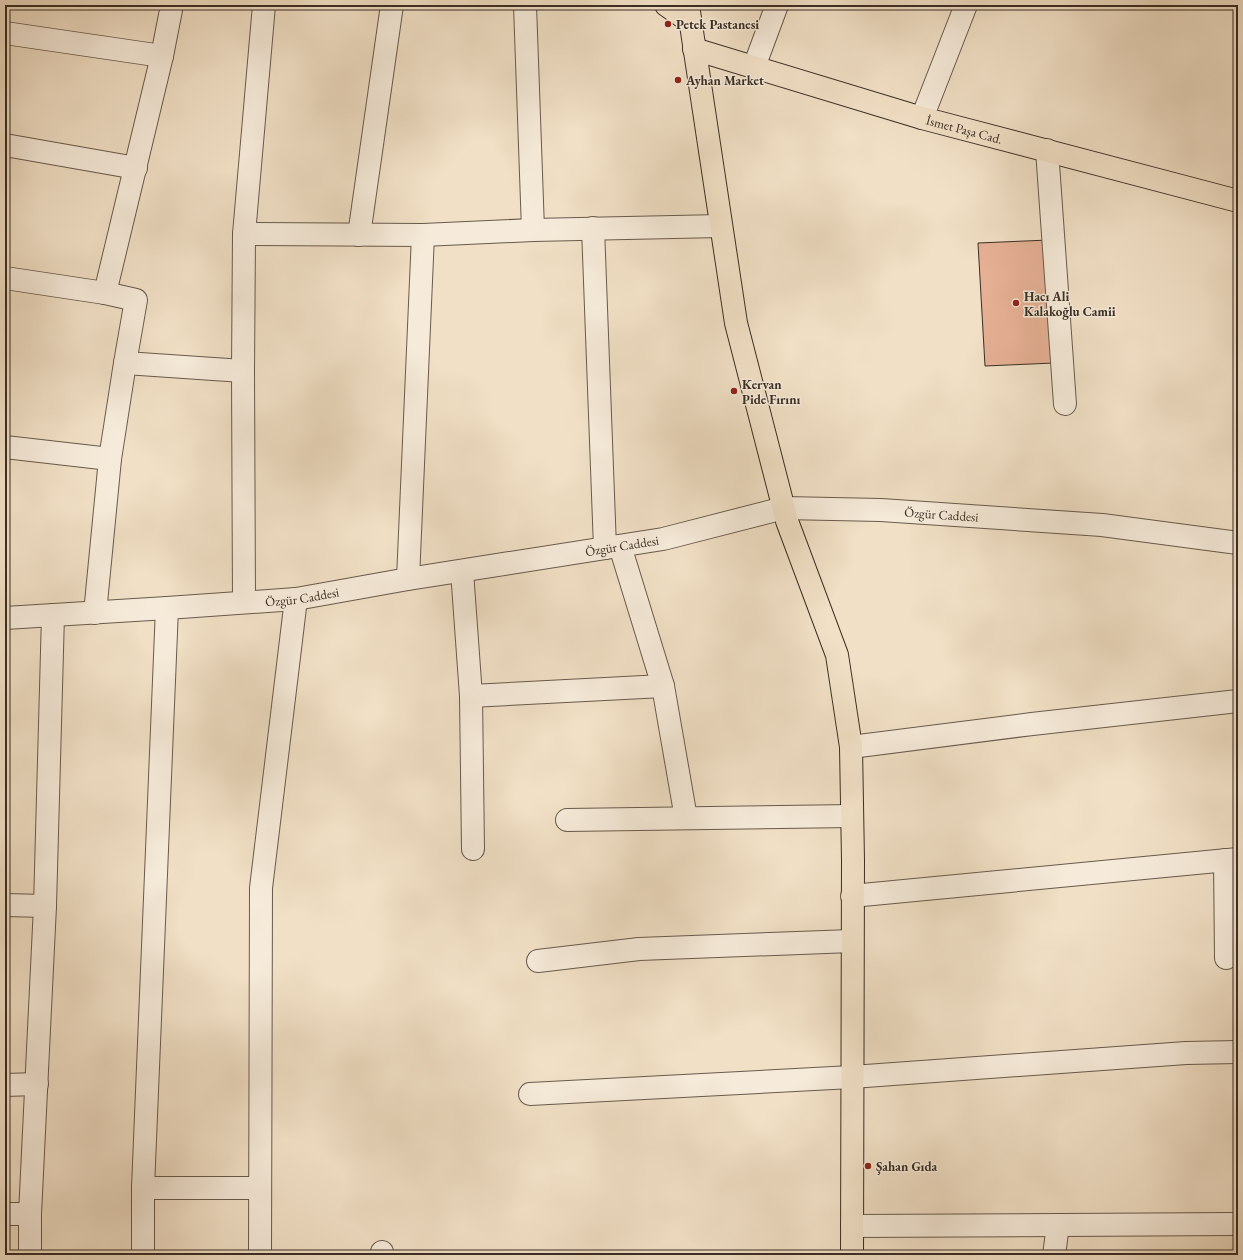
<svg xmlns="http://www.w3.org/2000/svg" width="1243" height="1260" font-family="'EB Garamond',serif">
  <rect width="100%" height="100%" fill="#f1e0c6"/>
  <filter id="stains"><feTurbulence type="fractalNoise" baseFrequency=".005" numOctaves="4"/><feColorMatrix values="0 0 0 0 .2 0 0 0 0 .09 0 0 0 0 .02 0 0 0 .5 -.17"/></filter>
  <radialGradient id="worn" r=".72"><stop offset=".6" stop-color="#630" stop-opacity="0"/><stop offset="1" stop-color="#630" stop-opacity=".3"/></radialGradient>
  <path fill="#e6b095" stroke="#3a2e24" d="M 1049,240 L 1054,363 L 985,366 L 978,243 Z"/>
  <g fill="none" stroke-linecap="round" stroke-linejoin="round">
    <defs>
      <g id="minor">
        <path d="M 525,5 L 533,230"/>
        <path d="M 5,33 L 162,56"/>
        <path d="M 754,67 L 777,5"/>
        <path d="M 922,118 L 966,5"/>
        <path d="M 5,145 L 136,168"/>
        <path d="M 1047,150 L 1065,404"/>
        <path d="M 593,228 L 605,548"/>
        <path d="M 244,234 L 423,235 L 533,230 L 721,226"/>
        <path d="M 359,235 L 392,5"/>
        <path d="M 5,278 L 105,293 L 136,300 L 125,363 L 110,459 L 95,613"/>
        <path d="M 105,293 L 162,56 L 172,5"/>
        <path d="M 125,363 L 243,371"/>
        <path d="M 5,447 L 110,459"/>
        <path d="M 620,546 L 663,686 L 686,818"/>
        <path d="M 462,571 L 471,696 L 473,849"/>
        <path d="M 408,579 L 423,235"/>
        <path d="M 244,602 L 243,371 L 244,234 L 264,5"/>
        <path id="s1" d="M 5,618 L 167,608 L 296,599 L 408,579 L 663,539 L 784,508 L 881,510 L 1102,525 L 1238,543"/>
        <path d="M 471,696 L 663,686"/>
        <path d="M 851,747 L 1032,724 L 1238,701"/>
        <path d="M 567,820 L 852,816"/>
        <path d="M 1225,860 L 1226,958"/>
        <path d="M 852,896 L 1238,859"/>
        <path d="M 5,905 L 45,906"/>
        <path d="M 538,961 L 639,949 L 852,941"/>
        <path d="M 5,1085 L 37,1084"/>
        <path d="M 530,1094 L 852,1077 L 1186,1053 L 1238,1052"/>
        <path d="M 143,1188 L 260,1188"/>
        <path d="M 5,1214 L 30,1214"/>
        <path d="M 852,1226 L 1238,1224"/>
        <path d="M 30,1255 L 30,1214 L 45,906 L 53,615"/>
        <path d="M 143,1255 L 143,1188 L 167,608"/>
        <path d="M 260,1255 L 261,888 L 296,599"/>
        <path d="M 382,1255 L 382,1252"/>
        <path d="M 1054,1255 L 1058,1225"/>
      </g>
      <g id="major">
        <path d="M 666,5 L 690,22"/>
        <path d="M 688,5 L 736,323 L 787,521 L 837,655 L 851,747 L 853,860 L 852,1255"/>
        <path id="s2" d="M 694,49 L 922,118 L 1238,201"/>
      </g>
    </defs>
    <use href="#minor" stroke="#685a4c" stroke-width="24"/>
    <use href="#major" stroke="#3a2e24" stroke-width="24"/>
    <use href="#minor" stroke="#f6ebda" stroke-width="22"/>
    <use href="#major" stroke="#f1e0c6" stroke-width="22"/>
  </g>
  <g fill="#8f2418" stroke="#f6ebda" stroke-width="1.5">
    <circle cx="668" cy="24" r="4"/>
    <circle cx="678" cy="80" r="4"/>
    <circle cx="1016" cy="303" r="4"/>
    <circle cx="734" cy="391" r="4"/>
    <circle cx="868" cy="1166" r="4"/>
  </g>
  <g text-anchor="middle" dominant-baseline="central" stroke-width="3" stroke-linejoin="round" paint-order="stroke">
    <g font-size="13" font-weight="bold" fill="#3a2e24" stroke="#f6ebda" text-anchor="start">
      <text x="676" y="24">Petek Pastanesi</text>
      <text x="686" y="80">Ayhan Market</text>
      <text x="1024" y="296">Hacı Ali<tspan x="1024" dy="15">Kalakoğlu Camii</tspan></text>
      <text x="742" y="384">Kervan<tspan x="742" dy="15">Pide Fırını</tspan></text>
      <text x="876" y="1166">Şahan Gıda</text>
    </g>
    <g font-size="13" fill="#3a2e24" stroke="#f6ebda">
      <text stroke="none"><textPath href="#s2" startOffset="282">İsmet Paşa Cad.</textPath></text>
      <text stroke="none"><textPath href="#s1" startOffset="946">Özgür Caddesi</textPath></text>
      <text stroke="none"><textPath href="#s1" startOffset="622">Özgür Caddesi</textPath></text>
      <text stroke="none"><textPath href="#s1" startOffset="298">Özgür Caddesi</textPath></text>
    </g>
  </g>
  <rect width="1243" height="1260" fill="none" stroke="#f1e0c6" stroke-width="20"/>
  <rect x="6" y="6" width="1231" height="1248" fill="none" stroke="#3a2e24" stroke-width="2"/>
  <rect x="10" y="10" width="1223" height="1240" fill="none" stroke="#3a2e24"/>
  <rect width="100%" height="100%" filter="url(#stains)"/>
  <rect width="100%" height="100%" fill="url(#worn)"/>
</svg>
